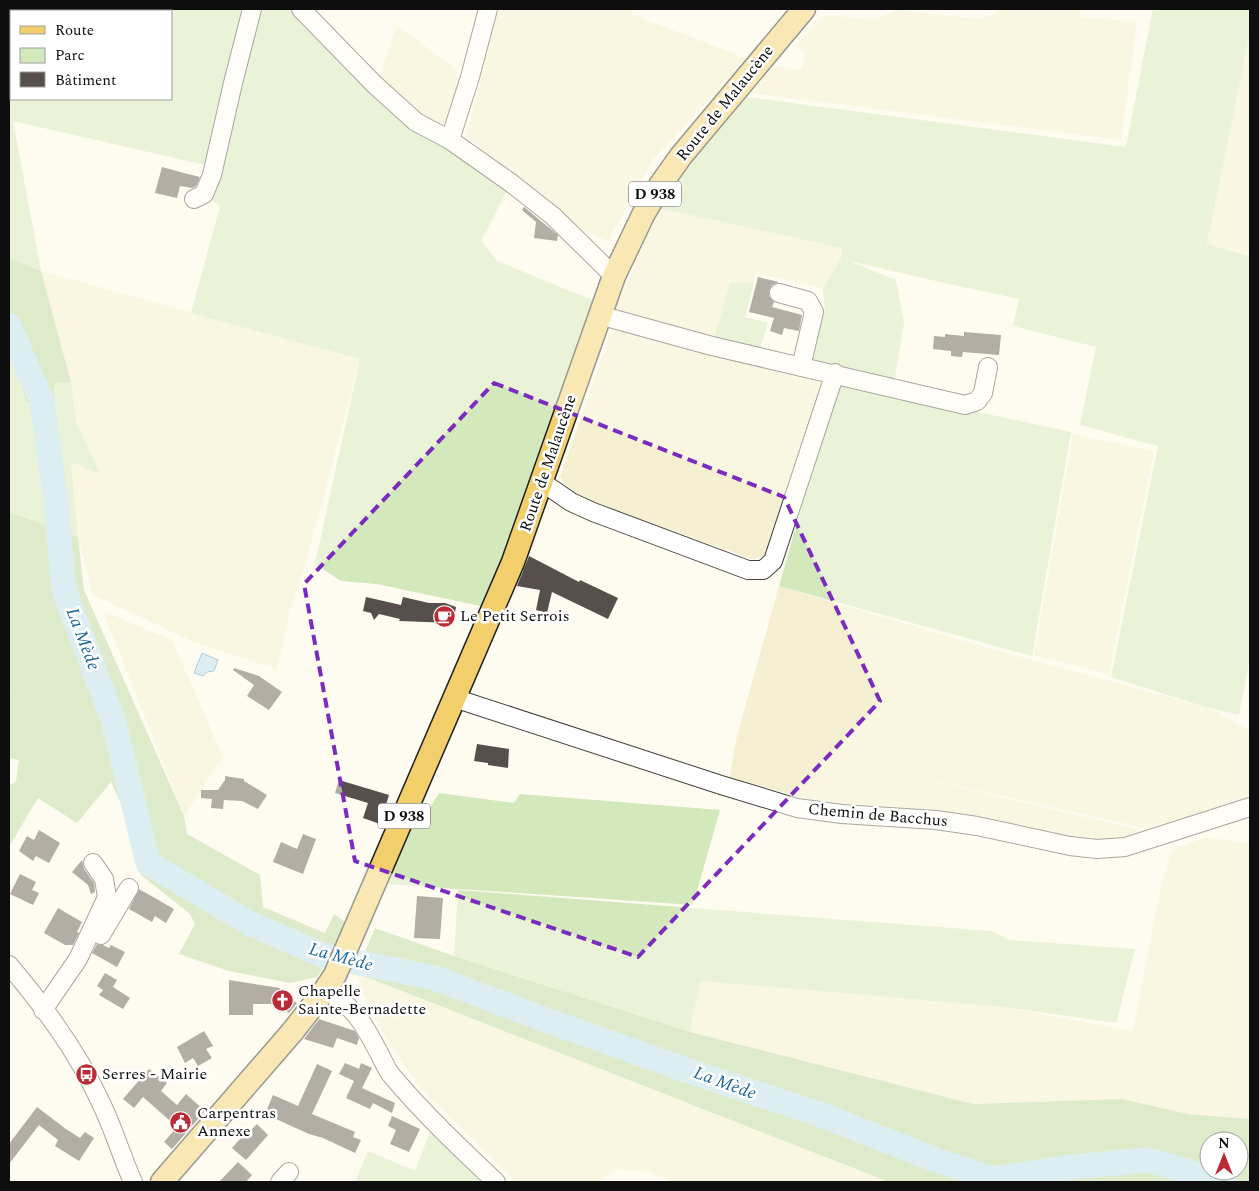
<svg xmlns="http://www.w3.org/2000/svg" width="1259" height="1191" font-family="Spectral,serif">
  <rect width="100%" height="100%" fill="#fefbf0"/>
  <path fill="#f4f0d1" d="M 493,9 L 632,9 L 631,14 L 748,59 L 653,159 L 608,241 L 580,230 L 466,136 L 485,63 L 486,32 Z
    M 998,9 L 1080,9 L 1081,18 L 1137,21 L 1121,140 L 751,93 L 775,66 L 802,70 L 806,52 L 794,47 L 826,15 L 876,20 L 895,10 L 979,19 L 996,14 Z
    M 397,25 L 457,70 L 456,91 L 445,125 L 420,116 L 378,80 Z
    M 1250,32 L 1250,254 L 1207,245 Z
    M 659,208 L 842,248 L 841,258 L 823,288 L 755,273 L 754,282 L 730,283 L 713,341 L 613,314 Z
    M 41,271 L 360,359 L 306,562 L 289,615 L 277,669 L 194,642 L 93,595 L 78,537 L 71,461 L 101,473 L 76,421 L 71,382 Z
    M 628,331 L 827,376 L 776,543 L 765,556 L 752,559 L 574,495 L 560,477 L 611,332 Z
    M 1073,434 L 1154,451 L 1109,674 L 1034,655 Z
    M 779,586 L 991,649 L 1206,707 L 1250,730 L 1250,801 L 1145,828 L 861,764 L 1140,830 L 1124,838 L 1084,840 L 967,816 L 847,808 L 729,779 L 737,736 Z
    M 103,611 L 172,640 L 223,757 L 184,816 Z
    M 1206,837 L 1250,844 L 1250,1119 L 1188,1114 L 1122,1099 L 973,1104 L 690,1032 L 700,981 L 1004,1007 L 1133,1031 L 1162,881 L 1172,850 Z
    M 356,973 L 889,1182 L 673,1182 L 650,1172 L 613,1169 L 599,1182 L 515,1182 L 423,1091 L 388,1042 L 364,996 Z"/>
  <path fill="#d3e8bb" d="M 9,9 L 29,9 L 38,11 L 11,11 L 11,99 L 171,99 L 171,11 L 106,11 L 107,9 L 248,9 L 210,166 L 13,121 L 41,271 L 9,258 Z
    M 258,9 L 294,9 L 371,89 L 509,187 L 481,241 L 497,261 L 597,302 L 485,607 L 377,584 L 341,581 L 315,564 L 360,359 L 191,313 L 220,206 L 208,197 Z
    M 1153,9 L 1250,9 L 1250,32 L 1207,244 L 1250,256 L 1250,657 L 1239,715 L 1206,707 L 1111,677 L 1158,446 L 1080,425 L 1096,347 L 1013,326 L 1019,299 L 940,282 L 846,260 L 896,280 L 904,323 L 894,383 L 807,363 L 825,311 L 823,288 L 841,258 L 842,248 L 659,208 L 686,165 L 746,97 L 1126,147 Z
    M 754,282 L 745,317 L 768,323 L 759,352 L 713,341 L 730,283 Z
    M 9,326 L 18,348 L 25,401 L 55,383 L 71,382 L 76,421 L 101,474 L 71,462 L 78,537 L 9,512 Z
    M 838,378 L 964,409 L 1071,432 L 1032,656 L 779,586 Z
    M 439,793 L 514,803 L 520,794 L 720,810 L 693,905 L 387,884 L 416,817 L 424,817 Z
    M 458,890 L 991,931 L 1009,940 L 1135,949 L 1116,1023 L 1004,1007 L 700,981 L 690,1032 L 454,956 Z
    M 430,1132 L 482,1182 L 355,1182 L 368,1151 L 415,1171 Z"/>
  <path fill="#b8d89b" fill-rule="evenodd" d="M 9,258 L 41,271 L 71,382 L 55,383 L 52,410 L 25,401 L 18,348 L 9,326 Z
    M 9,512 L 78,537 L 84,590 L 184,816 L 187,834 L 260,875 L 263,907 L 325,933 L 334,914 L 348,924 L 317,977 L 290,983 L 229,971 L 179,954 L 195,924 L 190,914 L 141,875 L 129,822 L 111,782 L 77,823 L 38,798 L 9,847 L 9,786 L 16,781 L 19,760 L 9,758 L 9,694 L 11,692 L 9,689 Z
    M 375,928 L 454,956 L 690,1032 L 973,1104 L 1122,1099 L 1188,1114 L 1250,1119 L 1250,1182 L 889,1182 L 356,973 ZM 1209,1141 L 1239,1141 L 1239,1171 L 1209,1171 Z"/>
  <path fill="#b7def4" stroke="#4195c8" d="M 202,653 L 218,660 L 214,671 L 207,672 L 203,676 L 194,673 Z"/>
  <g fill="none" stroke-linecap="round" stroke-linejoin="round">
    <path stroke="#b7def4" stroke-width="25" d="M 9,326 L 42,401 L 56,502 L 64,590 L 114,723 L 148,863 L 251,924 L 325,956 L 435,978 L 546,1020 L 686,1070 L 822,1115 L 936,1160 L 993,1179 L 1063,1168 L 1148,1160 L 1224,1182"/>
  </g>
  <path fill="#574f4b" d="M 162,167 L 184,173 L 200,177 L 196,186 L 192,188 L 180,186 L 177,198 L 155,193 Z
    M 524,207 L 558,235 L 557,241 L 534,238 L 536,222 L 522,210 Z
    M 758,277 L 779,282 L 772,285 L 769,291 L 769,296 L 774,302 L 772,307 L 802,315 L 799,331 L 784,328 L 782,335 L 770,331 L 774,318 L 749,312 Z
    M 964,332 L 1001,335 L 999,355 L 963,352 L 962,357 L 951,356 L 951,351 L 933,349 L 934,336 L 945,337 L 945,334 L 964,336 Z
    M 529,556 L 579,582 L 580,580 L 618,598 L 608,619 L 552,592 L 547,613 L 536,610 L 540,590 L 517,586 Z
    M 366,597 L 401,605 L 403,597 L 429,603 L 445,603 L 456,607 L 453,623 L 399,621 L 400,619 L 379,614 L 374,620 L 371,613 L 363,611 Z
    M 234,668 L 259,676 L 282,692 L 269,710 L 247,696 L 254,685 L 233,670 Z
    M 477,744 L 509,749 L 508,768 L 488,765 L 488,763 L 474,761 Z
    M 225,776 L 244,779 L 244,781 L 267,795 L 258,809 L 242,801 L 224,800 L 223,809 L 211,808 L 212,799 L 201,798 L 201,790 L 218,790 L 225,780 Z
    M 339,780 L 389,795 L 380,824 L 363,818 L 368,803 L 335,793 Z
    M 39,830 L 60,843 L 49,863 L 36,856 L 33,861 L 19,851 L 27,836 L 34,840 Z
    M 303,834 L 316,839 L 303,874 L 273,862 L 281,842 L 297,849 Z
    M 82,860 L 84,869 L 94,883 L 95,892 L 91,894 L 88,885 L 72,872 Z
    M 20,874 L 36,882 L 32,890 L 39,893 L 33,905 L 10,894 Z
    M 139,889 L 174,909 L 166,923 L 155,916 L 152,922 L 129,909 Z
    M 417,896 L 443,898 L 440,939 L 414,938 Z
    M 58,908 L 82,922 L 77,932 L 79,933 L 73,945 L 65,945 L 44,933 Z
    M 97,944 L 103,945 L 109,948 L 111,945 L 125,952 L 117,967 L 92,953 Z
    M 105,973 L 117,980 L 113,987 L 130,998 L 123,1009 L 99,995 L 103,990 L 97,986 Z
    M 229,980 L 280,988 L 280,992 L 297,1003 L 289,1013 L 274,1004 L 253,1004 L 253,1015 L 229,1015 Z
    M 319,1019 L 355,1031 L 359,1038 L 357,1045 L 337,1038 L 333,1048 L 304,1039 Z
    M 204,1031 L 213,1046 L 206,1049 L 212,1058 L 198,1066 L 193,1058 L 185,1063 L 177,1047 Z
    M 345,1063 L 359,1069 L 361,1063 L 372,1068 L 362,1088 L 395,1103 L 392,1113 L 373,1103 L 370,1109 L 346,1098 L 354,1081 L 339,1074 Z
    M 317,1064 L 332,1071 L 312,1114 L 355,1132 L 353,1137 L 361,1140 L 355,1153 L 323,1138 L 309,1134 L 265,1114 L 273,1095 L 298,1106 Z
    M 149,1069 L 167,1083 L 161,1091 L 177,1105 L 186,1094 L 205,1111 L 172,1149 L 164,1142 L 177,1127 L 143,1097 L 134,1108 L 123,1099 Z
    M 37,1107 L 66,1129 L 80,1138 L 85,1132 L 94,1138 L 79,1161 L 55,1146 L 58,1140 L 39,1125 L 9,1164 L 9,1144 Z
    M 392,1116 L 420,1129 L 409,1152 L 390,1144 L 396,1130 L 388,1126 Z
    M 257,1124 L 268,1135 L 246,1160 L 232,1148 L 248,1130 L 250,1131 Z
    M 238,1162 L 252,1175 L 246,1182 L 219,1182 Z"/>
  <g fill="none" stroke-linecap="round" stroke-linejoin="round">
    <defs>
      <path id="minor" d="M 301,9 L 374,84 L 416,122 L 450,140 L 511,183 L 553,216 L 614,276
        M 450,140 L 470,77 L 488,9
        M 194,199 L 204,194 L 212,175 L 233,83 L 252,9
        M 779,293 L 808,301 L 814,312 L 801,367
        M 599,315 L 712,346 L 965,405 L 977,401 L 983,393 L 988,367
        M 542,482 L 571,502 L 593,512 L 748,570 L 763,570 L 773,561 L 835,373
        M 454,698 L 721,785 L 797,808 L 842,814 L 936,820 L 977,826 L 1070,846 L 1097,849 L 1125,847 L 1250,807
        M 101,935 L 129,888
        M 9,965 C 42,1004 79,1055 100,1101 C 113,1127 121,1155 133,1182
        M 325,990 C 354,1006 364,1024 379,1053 C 383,1060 386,1069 392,1076 C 424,1114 460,1148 496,1182
        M 43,1010 L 78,959 L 107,897 L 104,879 L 93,863
        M 280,1182 L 289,1172"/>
      <path id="major" d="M 162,1182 L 293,1031 L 325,990 L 335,975 L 513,562 L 614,276 L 643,215 L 661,184 L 681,156 L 804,9"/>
    </defs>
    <use href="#minor" stroke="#414141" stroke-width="20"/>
    <use href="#major" stroke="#1f1f1f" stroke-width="25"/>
    <use href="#minor" stroke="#fff" stroke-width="18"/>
    <use href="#major" stroke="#f3cf6c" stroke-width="22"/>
  </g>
  <path d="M0 0H1259V1191H0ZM 494,383 L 784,497 L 880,701 L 638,957 L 355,861 L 304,584 Z" fill="#fefbf0" fill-opacity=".55" fill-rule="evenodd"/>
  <path fill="none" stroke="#7b2cbf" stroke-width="4" stroke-dasharray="10 6" stroke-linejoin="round" d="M 494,383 L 784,497 L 880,701 L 638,957 L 355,861 L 304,584 Z"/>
  <defs>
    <symbol id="cafe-disc" viewBox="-11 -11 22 22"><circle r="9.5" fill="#ba2b35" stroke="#fff"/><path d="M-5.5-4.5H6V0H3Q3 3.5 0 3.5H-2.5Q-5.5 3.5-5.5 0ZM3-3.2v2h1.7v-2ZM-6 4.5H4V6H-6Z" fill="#fff"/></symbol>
    <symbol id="church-disc" viewBox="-11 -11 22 22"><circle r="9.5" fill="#ba2b35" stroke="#fff"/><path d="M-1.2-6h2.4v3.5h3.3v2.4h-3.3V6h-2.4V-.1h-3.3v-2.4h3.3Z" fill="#fff"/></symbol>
    <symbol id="bus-disc" viewBox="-11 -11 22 22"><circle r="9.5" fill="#ba2b35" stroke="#fff"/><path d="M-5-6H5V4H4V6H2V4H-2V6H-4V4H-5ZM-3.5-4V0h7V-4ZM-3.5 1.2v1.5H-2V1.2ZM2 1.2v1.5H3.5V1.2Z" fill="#fff"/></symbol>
    <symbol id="civic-disc" viewBox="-11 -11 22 22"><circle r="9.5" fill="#ba2b35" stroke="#fff"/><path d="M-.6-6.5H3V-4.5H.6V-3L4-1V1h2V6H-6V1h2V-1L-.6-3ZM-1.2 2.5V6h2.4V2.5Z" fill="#fff"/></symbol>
  </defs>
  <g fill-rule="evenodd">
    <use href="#cafe-disc" x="432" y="604" width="25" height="25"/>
    <use href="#church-disc" x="270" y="988" width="25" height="25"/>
    <use href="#bus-disc" x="74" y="1062" width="25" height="25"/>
    <use href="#civic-disc" x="168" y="1110" width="25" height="25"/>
  </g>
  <g text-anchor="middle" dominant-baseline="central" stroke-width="5" stroke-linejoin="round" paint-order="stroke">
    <g fill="#fff" stroke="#565656" stroke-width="1">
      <rect x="629" y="181.5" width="52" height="25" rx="4"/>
      <rect x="378" y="803.5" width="52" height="25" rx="4"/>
    </g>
    <g font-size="15" font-weight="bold" fill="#0e0e0e">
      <text x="655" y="194">D 938</text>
      <text x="404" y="816">D 938</text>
    </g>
    <g font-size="16" fill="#0e0e0e" stroke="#fff">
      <text transform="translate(725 103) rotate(-51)">Route de Malaucène</text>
      <text transform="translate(548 463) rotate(-71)">Route de Malaucène</text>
      <text transform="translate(878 815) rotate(5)">Chemin de Bacchus</text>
    </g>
    <g font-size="16" fill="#0e0e0e" stroke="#fff" text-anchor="start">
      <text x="460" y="616">Le Petit Serrois</text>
      <text x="298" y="991">Chapelle<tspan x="298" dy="18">Sainte-Bernadette</tspan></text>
      <text x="102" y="1074">Serres - Mairie</text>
      <text x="197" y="1113">Carpentras<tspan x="197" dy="18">Annexe</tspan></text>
    </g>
    <g font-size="18" font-style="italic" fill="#1c679c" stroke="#fff">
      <text transform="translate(83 639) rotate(69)">La Mède</text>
      <text transform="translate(341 957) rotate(15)">La Mède</text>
      <text transform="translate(725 1083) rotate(20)">La Mède</text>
    </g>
  </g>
  <rect width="1259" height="1191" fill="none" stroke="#0e0e0e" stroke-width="20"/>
  <rect x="10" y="10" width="162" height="90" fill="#ffffff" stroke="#9f9f9f"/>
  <rect x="20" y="26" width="25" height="8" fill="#f3cf6c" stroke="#9f9f9f"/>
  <text x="55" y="35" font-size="15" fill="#0e0e0e">Route</text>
  <rect x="20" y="48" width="25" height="15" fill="#d3e8bb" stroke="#9f9f9f"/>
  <text x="55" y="60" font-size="15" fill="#0e0e0e">Parc</text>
  <rect x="20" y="72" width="25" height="15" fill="#574f4b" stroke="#9f9f9f"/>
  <text x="55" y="85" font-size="15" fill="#0e0e0e">Bâtiment</text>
  <g transform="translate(1224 1156)"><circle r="24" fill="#ffffff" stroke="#9f9f9f"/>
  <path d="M0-4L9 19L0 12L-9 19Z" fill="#ba2b35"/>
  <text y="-8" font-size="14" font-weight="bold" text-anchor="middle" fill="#0e0e0e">N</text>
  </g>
</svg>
